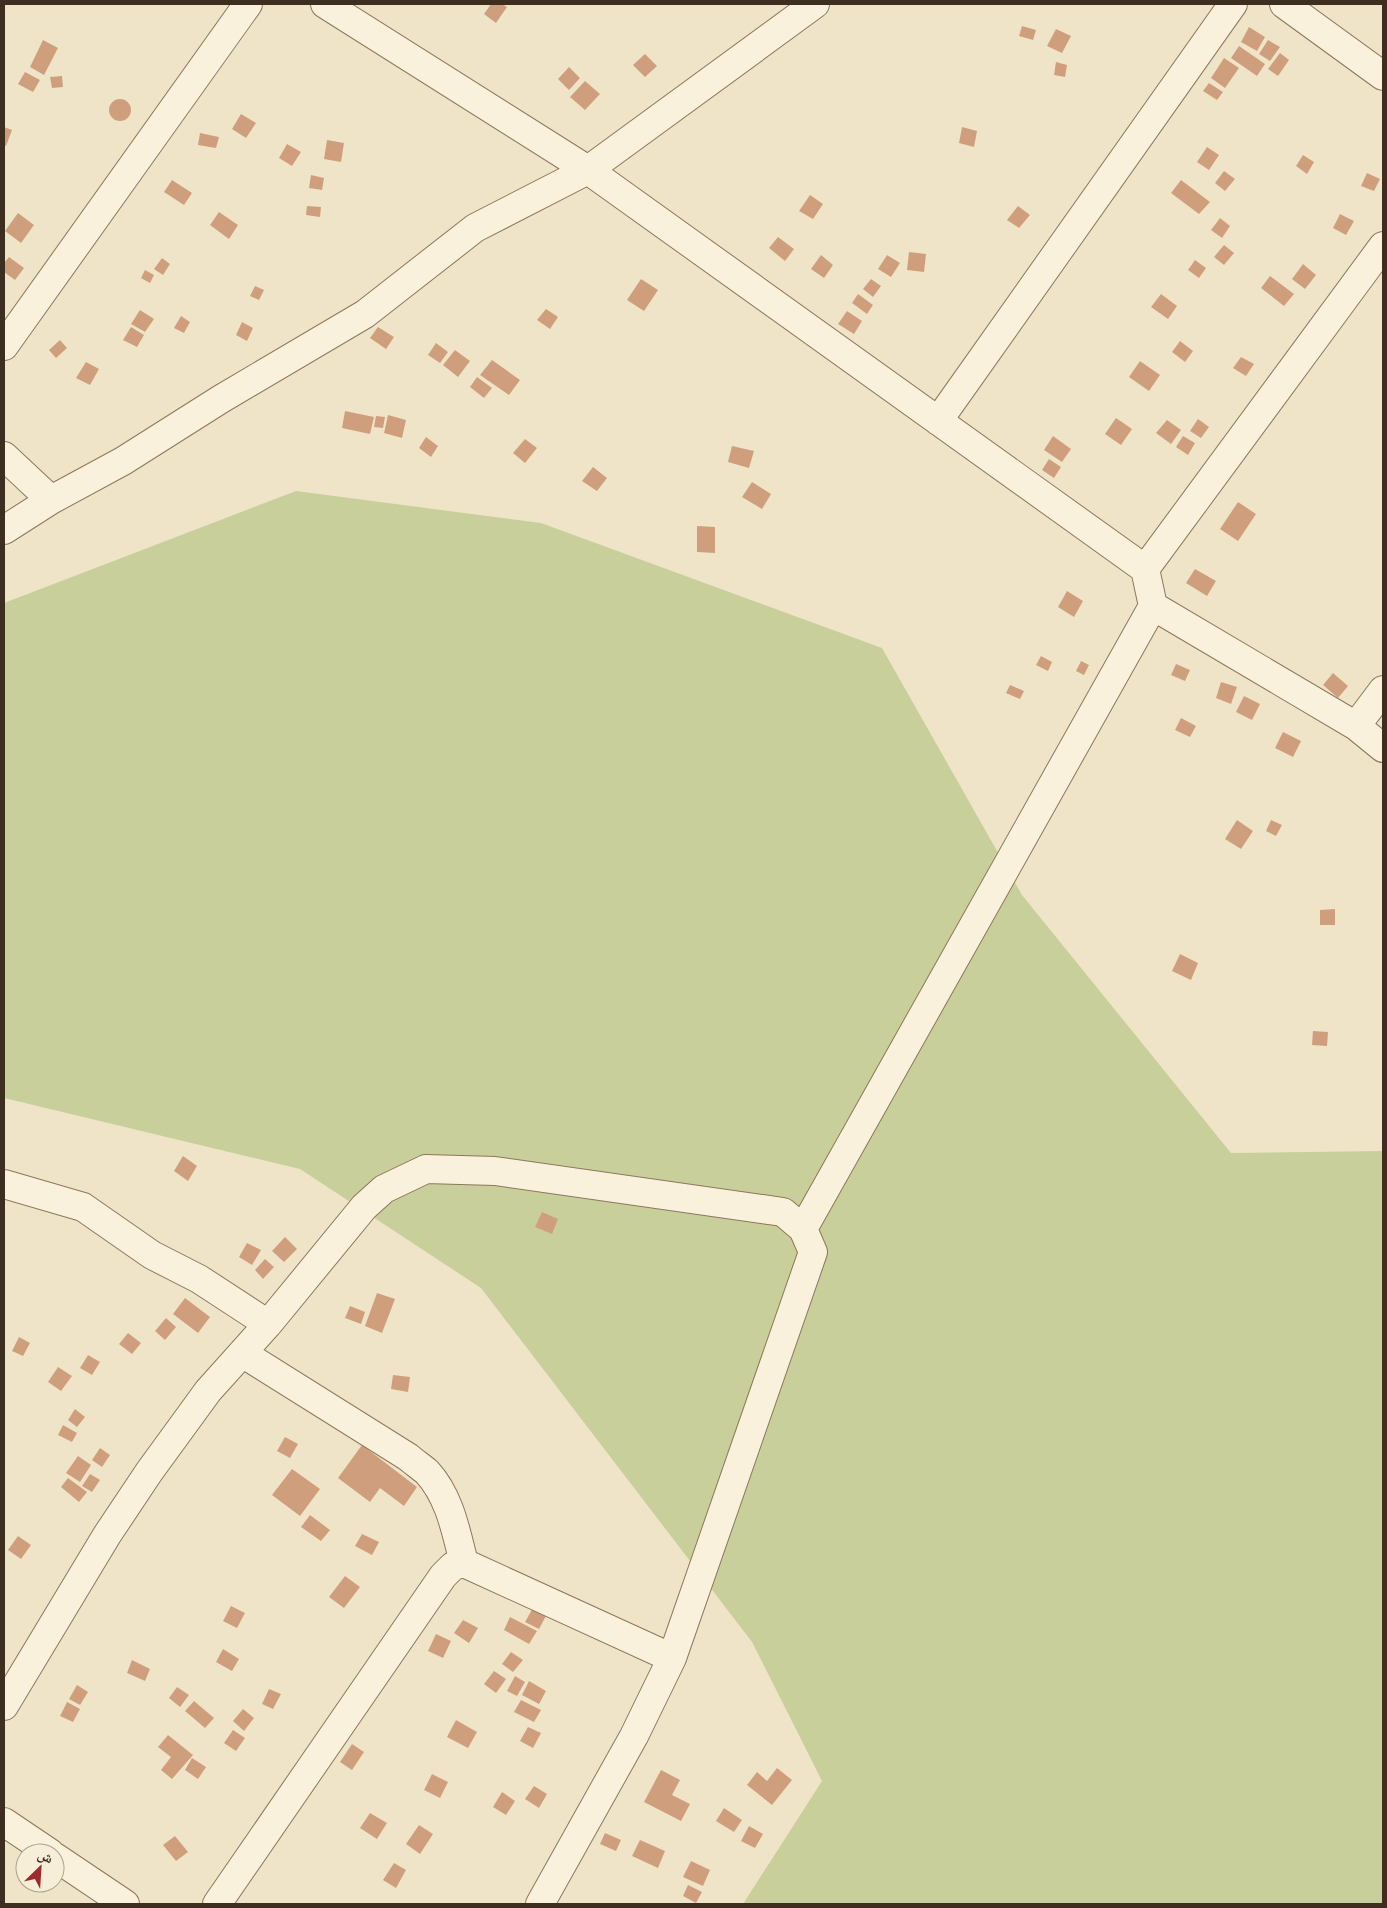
<svg xmlns="http://www.w3.org/2000/svg" width="1387" height="1908" font-family="Bitter,'Noto Naskh Arabic',serif">
  <rect width="100%" height="100%" fill="#f0e4c8"/>
  <path fill="#c9cf9b" d="M 296,491 L 541,523 L 882,648 L 1022,895 L 1231,1153 L 1383,1151 L 1383,1904 L 743,1904 L 822,1781 L 752,1642 L 481,1288 L 300,1169 L 4,1098 L 4,603 Z"/>
  <path fill="#cf9f7d" d="M 491,4 L 502,4 L 507,7 L 496,23 L 484,14 Z
    M 1022,26 L 1036,30 L 1033,40 L 1019,36 Z
    M 1249,27 L 1265,37 L 1257,51 L 1241,42 Z
    M 1056,29 L 1071,36 L 1062,53 L 1047,46 Z
    M 43,40 L 58,48 L 44,75 L 30,67 Z
    M 1268,40 L 1280,47 L 1270,61 L 1259,54 Z
    M 1239,46 L 1265,64 L 1257,76 L 1231,58 Z
    M 1280,53 L 1289,60 L 1278,76 L 1268,69 Z
    M 645,54 L 657,66 L 645,77 L 633,65 Z
    M 1224,58 L 1239,68 L 1225,88 L 1211,78 Z
    M 1056,62 L 1067,65 L 1065,77 L 1054,75 Z
    M 569,67 L 580,78 L 569,90 L 558,79 Z
    M 25,72 L 40,80 L 33,92 L 18,84 Z
    M 62,76 L 63,87 L 52,88 L 50,77 Z
    M 585,81 L 600,94 L 585,110 L 570,97 Z
    M 1209,83 L 1223,92 L 1217,100 L 1203,91 Z
    M109 110a11 11 0 1 1 22 0a11 11 0 1 1-22 0Z
    M 241,114 L 256,123 L 246,138 L 232,129 Z
    M 4,127 L 12,130 L 6,146 L 4,145 Z
    M 962,127 L 977,131 L 974,147 L 959,143 Z
    M 200,133 L 219,137 L 216,148 L 198,145 Z
    M 327,140 L 344,143 L 341,162 L 324,159 Z
    M 287,144 L 301,152 L 292,166 L 279,158 Z
    M 1207,147 L 1219,155 L 1209,170 L 1197,162 Z
    M 1303,155 L 1314,162 L 1307,174 L 1296,166 Z
    M 1224,171 L 1235,179 L 1225,191 L 1215,183 Z
    M 1367,173 L 1380,179 L 1374,191 L 1361,186 Z
    M 311,175 L 324,178 L 322,190 L 309,188 Z
    M 172,180 L 192,193 L 184,205 L 164,192 Z
    M 1181,180 L 1210,202 L 1199,214 L 1171,193 Z
    M 810,195 L 823,204 L 813,219 L 799,211 Z
    M 307,206 L 321,207 L 320,217 L 306,215 Z
    M 1018,206 L 1030,215 L 1019,228 L 1007,220 Z
    M 219,212 L 238,225 L 229,239 L 210,225 Z
    M 18,213 L 34,225 L 21,243 L 5,231 Z
    M 1340,214 L 1354,221 L 1346,235 L 1333,228 Z
    M 1220,218 L 1230,226 L 1222,238 L 1211,230 Z
    M 778,237 L 794,249 L 785,261 L 769,248 Z
    M 1224,245 L 1234,253 L 1224,265 L 1214,257 Z
    M 909,252 L 926,254 L 924,272 L 907,270 Z
    M 821,255 L 833,265 L 824,278 L 811,269 Z
    M 887,255 L 900,263 L 891,277 L 878,269 Z
    M 9,257 L 24,268 L 15,280 L 4,272 L 4,263 Z
    M 162,258 L 170,264 L 163,275 L 154,269 Z
    M 1195,260 L 1206,268 L 1199,278 L 1188,270 Z
    M 1303,264 L 1316,275 L 1305,289 L 1292,279 Z
    M 145,270 L 154,275 L 150,283 L 141,278 Z
    M 1270,276 L 1294,294 L 1284,306 L 1261,288 Z
    M 641,279 L 658,290 L 644,311 L 627,300 Z
    M 871,279 L 881,286 L 873,297 L 863,289 Z
    M 255,286 L 264,290 L 259,300 L 250,296 Z
    M 858,294 L 873,305 L 867,314 L 852,303 Z
    M 1161,294 L 1177,306 L 1168,319 L 1151,307 Z
    M 546,309 L 558,317 L 550,329 L 537,320 Z
    M 140,310 L 154,319 L 145,332 L 131,324 Z
    M 847,311 L 862,321 L 854,334 L 838,324 Z
    M 181,316 L 190,322 L 184,333 L 174,328 Z
    M 242,322 L 253,328 L 247,341 L 236,335 Z
    M 131,327 L 144,335 L 137,347 L 123,340 Z
    M 378,327 L 394,337 L 386,349 L 370,338 Z
    M 60,340 L 67,348 L 56,358 L 49,350 Z
    M 1180,341 L 1193,351 L 1185,362 L 1172,352 Z
    M 436,343 L 448,352 L 440,363 L 428,355 Z
    M 455,350 L 470,361 L 458,377 L 443,365 Z
    M 1241,357 L 1254,364 L 1246,376 L 1233,368 Z
    M 492,360 L 520,380 L 509,395 L 480,375 Z
    M 1140,361 L 1160,375 L 1149,391 L 1129,377 Z
    M 86,362 L 99,369 L 90,385 L 76,378 Z
    M 477,377 L 492,388 L 484,398 L 470,387 Z
    M 345,411 L 374,417 L 370,434 L 342,428 Z
    M 388,415 L 406,420 L 402,438 L 384,433 Z
    M 376,416 L 385,417 L 383,428 L 374,427 Z
    M 1116,418 L 1132,429 L 1121,445 L 1105,434 Z
    M 1198,419 L 1209,427 L 1201,438 L 1190,431 Z
    M 1167,420 L 1181,430 L 1171,444 L 1156,433 Z
    M 1053,436 L 1071,449 L 1062,462 L 1044,450 Z
    M 1183,436 L 1195,443 L 1188,455 L 1176,447 Z
    M 426,437 L 438,446 L 431,457 L 419,448 Z
    M 525,439 L 537,448 L 525,463 L 513,453 Z
    M 732,446 L 754,451 L 749,468 L 728,462 Z
    M 1049,459 L 1061,467 L 1054,478 L 1042,470 Z
    M 593,467 L 607,478 L 597,491 L 582,481 Z
    M 752,482 L 771,494 L 762,509 L 742,497 Z
    M 1238,502 L 1256,514 L 1238,541 L 1220,529 Z
    M 697,526 L 715,527 L 715,553 L 697,552 Z
    M 1195,569 L 1216,581 L 1207,596 L 1186,583 Z
    M 1067,591 L 1083,601 L 1074,617 L 1058,607 Z
    M 1041,656 L 1052,662 L 1048,671 L 1036,665 Z
    M 1081,661 L 1089,665 L 1084,675 L 1076,671 Z
    M 1176,664 L 1190,670 L 1185,681 L 1171,675 Z
    M 1333,673 L 1348,686 L 1338,698 L 1323,685 Z
    M 1221,682 L 1237,687 L 1231,704 L 1216,698 Z
    M 1010,685 L 1024,691 L 1020,699 L 1006,693 Z
    M 1244,696 L 1260,704 L 1252,720 L 1236,712 Z
    M 1181,718 L 1196,726 L 1190,737 L 1175,730 Z
    M 1283,732 L 1301,741 L 1293,757 L 1275,748 Z
    M 1237,820 L 1253,831 L 1241,849 L 1225,839 Z
    M 1271,820 L 1282,825 L 1276,836 L 1266,831 Z
    M 1335,909 L 1335,925 L 1320,925 L 1320,910 Z
    M 1180,954 L 1198,963 L 1191,980 L 1172,971 Z
    M 1313,1031 L 1328,1032 L 1327,1046 L 1312,1045 Z
    M 183,1156 L 197,1166 L 188,1181 L 174,1171 Z
    M 542,1212 L 558,1219 L 552,1234 L 535,1227 Z
    M 285,1237 L 297,1249 L 284,1262 L 272,1251 Z
    M 247,1243 L 261,1250 L 252,1265 L 239,1257 Z
    M 265,1259 L 274,1267 L 263,1279 L 255,1270 Z
    M 377,1293 L 395,1299 L 382,1333 L 365,1326 Z
    M 185,1298 L 210,1317 L 198,1333 L 173,1314 Z
    M 350,1306 L 365,1312 L 361,1324 L 345,1318 Z
    M 166,1318 L 176,1327 L 165,1340 L 155,1331 Z
    M 128,1333 L 141,1343 L 132,1354 L 119,1344 Z
    M 19,1337 L 30,1343 L 23,1356 L 12,1351 Z
    M 88,1355 L 100,1362 L 92,1375 L 80,1368 Z
    M 58,1367 L 72,1376 L 61,1391 L 48,1382 Z
    M 393,1375 L 410,1377 L 408,1392 L 391,1389 Z
    M 75,1409 L 85,1417 L 77,1427 L 68,1420 Z
    M 63,1425 L 77,1433 L 72,1442 L 58,1435 Z
    M 285,1437 L 298,1444 L 290,1458 L 277,1451 Z
    M 362,1445 L 417,1487 L 404,1506 L 380,1488 L 370,1502 L 338,1478 Z
    M 100,1448 L 110,1455 L 102,1467 L 92,1460 Z
    M 78,1456 L 91,1465 L 80,1482 L 66,1473 Z
    M 292,1469 L 320,1489 L 300,1516 L 272,1495 Z
    M 90,1474 L 100,1480 L 92,1492 L 82,1486 Z
    M 68,1478 L 87,1492 L 79,1502 L 61,1487 Z
    M 310,1515 L 330,1530 L 321,1541 L 301,1527 Z
    M 362,1534 L 379,1542 L 372,1555 L 355,1546 Z
    M 18,1536 L 31,1545 L 21,1559 L 8,1550 Z
    M 345,1576 L 360,1587 L 344,1608 L 329,1597 Z
    M 231,1606 L 245,1613 L 237,1628 L 223,1621 Z
    M 534,1606 L 547,1614 L 539,1629 L 525,1622 Z
    M 510,1617 L 537,1631 L 529,1644 L 504,1630 Z
    M 463,1620 L 478,1628 L 469,1643 L 454,1633 Z
    M 436,1634 L 451,1641 L 443,1658 L 428,1651 Z
    M 223,1649 L 239,1659 L 232,1671 L 216,1662 Z
    M 511,1652 L 523,1660 L 513,1672 L 502,1664 Z
    M 132,1660 L 150,1669 L 145,1681 L 127,1673 Z
    M 494,1671 L 506,1679 L 496,1693 L 484,1684 Z
    M 515,1676 L 525,1682 L 517,1696 L 507,1691 Z
    M 529,1681 L 546,1691 L 539,1704 L 522,1695 Z
    M 77,1685 L 88,1692 L 80,1705 L 69,1699 Z
    M 177,1687 L 189,1695 L 180,1707 L 169,1698 Z
    M 269,1689 L 281,1694 L 273,1709 L 262,1704 Z
    M 521,1700 L 541,1710 L 534,1722 L 514,1712 Z
    M 194,1701 L 214,1718 L 205,1728 L 185,1711 Z
    M 67,1702 L 80,1709 L 73,1722 L 60,1716 Z
    M 243,1709 L 254,1718 L 244,1731 L 233,1721 Z
    M 456,1720 L 477,1732 L 468,1748 L 447,1737 Z
    M 528,1727 L 541,1733 L 533,1748 L 520,1741 Z
    M 233,1730 L 245,1738 L 236,1751 L 224,1743 Z
    M 168,1735 L 193,1755 L 172,1779 L 161,1770 L 171,1757 L 158,1747 Z
    M 352,1744 L 364,1752 L 352,1770 L 340,1762 Z
    M 192,1758 L 206,1767 L 198,1779 L 185,1770 Z
    M 777,1768 L 792,1780 L 772,1805 L 747,1785 L 757,1772 L 767,1781 Z
    M 661,1770 L 680,1780 L 672,1795 L 690,1804 L 681,1821 L 644,1802 Z
    M 432,1774 L 448,1782 L 440,1798 L 424,1790 Z
    M 534,1786 L 547,1794 L 539,1808 L 525,1799 Z
    M 502,1792 L 515,1801 L 506,1815 L 493,1807 Z
    M 724,1808 L 742,1820 L 734,1832 L 716,1821 Z
    M 370,1813 L 387,1823 L 377,1839 L 360,1828 Z
    M 419,1825 L 433,1834 L 420,1854 L 406,1844 Z
    M 749,1826 L 763,1834 L 755,1848 L 741,1841 Z
    M 605,1833 L 621,1840 L 616,1851 L 600,1844 Z
    M 175,1836 L 188,1852 L 176,1861 L 163,1845 Z
    M 640,1840 L 665,1851 L 658,1868 L 632,1856 Z
    M 691,1861 L 710,1870 L 703,1886 L 683,1877 Z
    M 394,1863 L 406,1870 L 396,1888 L 383,1880 Z
    M 688,1885 L 702,1892 L 696,1903 L 683,1896 Z"/>
  <g fill="none" stroke-linecap="round" stroke-linejoin="round">
    <defs>
      <path id="street" d="M 325,4 L 588,170 L 1145,569 L 1153,606 L 1356,726 L 1383,748
        M 1284,4 L 1383,76
        M 4,346 L 248,4
        M 938,421 L 1233,4
        M 4,456 L 51,500
        M 4,530 L 51,500 L 123,461 L 221,399 L 365,314 L 475,228 L 588,170 L 815,4
        M 1145,569 L 1383,246
        M 1356,726 L 1383,690
        M 4,1184 L 83,1207 L 152,1255 L 199,1279 L 268,1324
        M 803,1229 L 1153,606
        M 242,1353 L 408,1457 C 414,1462 421,1467 427,1472 C 450,1497 456,1532 464,1563
        M 4,1706 L 107,1535 L 149,1472 L 208,1391 L 268,1324 L 364,1207 L 384,1189 L 426,1169 L 495,1171 L 783,1212 L 803,1229 L 813,1252 L 672,1658 L 634,1736 L 540,1904
        M 4,1822 L 50,1853
        M 55,1857 L 125,1904
        M 217,1904 L 443,1576 L 453,1566 L 464,1563 L 672,1658"/>
    </defs>
    <use href="#street" stroke="#8d765c" stroke-width="30"/>
    <use href="#street" stroke="#faf1dc" stroke-width="28"/>
  </g>
  <rect width="1387" height="1908" fill="none" stroke="#3d2e20" stroke-width="10"/>
  <g transform="translate(40 1868) rotate(25)"><circle r="24" fill="#f7eed8" stroke="#ada18e"/>
  <path d="M0-4L9 19L0 12L-9 19Z" fill="#9e2a2b"/>
  <text y="-8" font-size="14" font-weight="bold" text-anchor="middle" fill="#3d2e20">ش</text>
  </g>
</svg>
